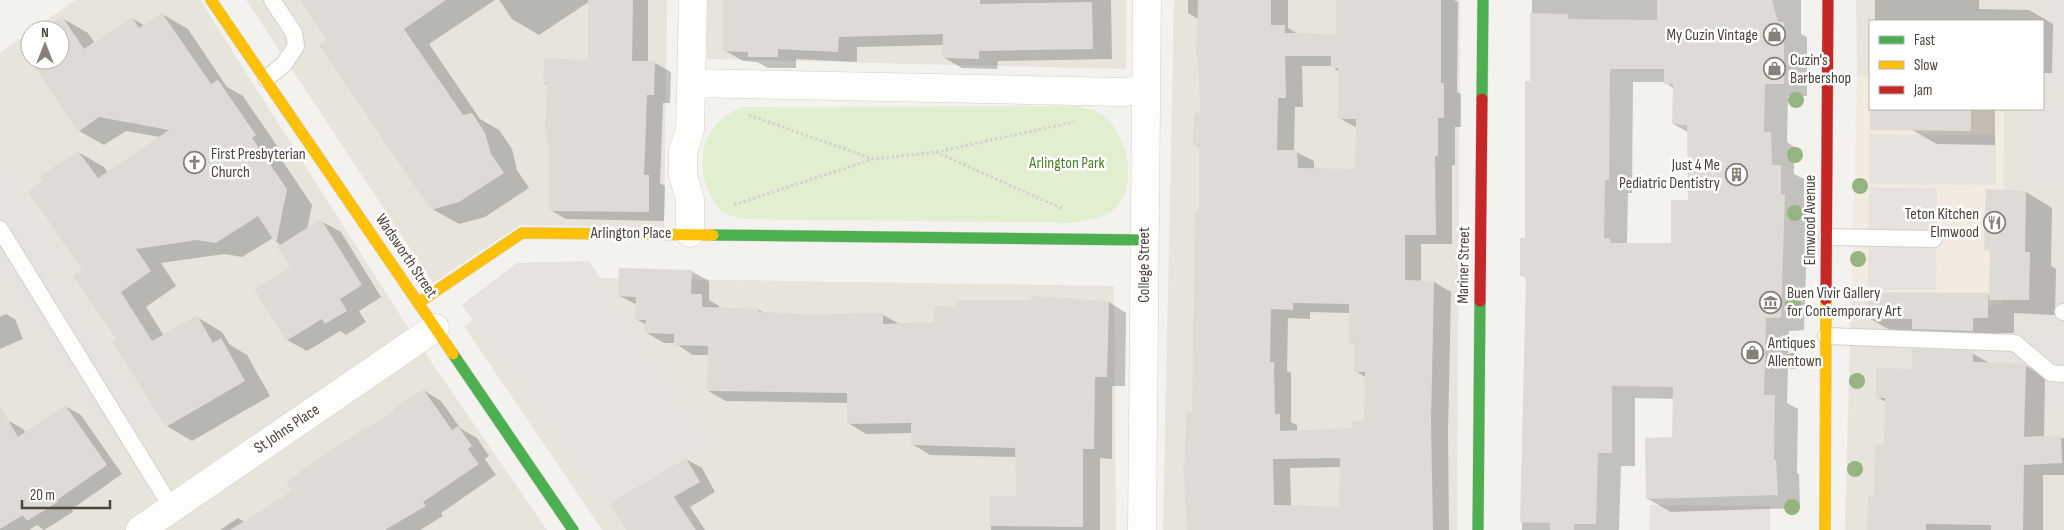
<svg xmlns="http://www.w3.org/2000/svg" width="2064" height="530" font-family="'Sofia Sans Condensed',sans-serif">
  <rect width="100%" height="100%" fill="#f4f2ee"/>
  <path fill="#e7e4dc" d="M 75,0 L 200,0 L 412,334 L 547,530 L 0,530 L 0,53 L 30,32 L 30,60 L 60,60 L 60,30 L 33,30 Z
    M 246,0 L 667,0 L 664,228 L 520,225 L 433,283 Z
    M 707,0 L 1126,0 L 1126,69 L 707,59 Z
    M 1174,0 L 1460,0 L 1457,530 L 1163,530 Z
    M 1856,0 L 2064,0 L 2064,530 L 1845,530 L 1851,300 L 2001,306 L 2004,109 L 2043,109 L 2043,21 L 1870,21 L 1870,76 L 1857,76 Z
    M 541,277 L 1114,286 L 1116,530 L 602,530 L 464,326 Z"/>
  <path fill="#f3ebdf" d="M 1857,76 L 1870,76 L 1870,109 L 2004,109 L 2002,306 L 1851,300 Z"/>
  <path fill="#e1eecf" d="M 1076,106 C 1083,108 1092,109 1098,112 C 1129,129 1142,193 1109,213 C 1100,219 1086,220 1075,223 L 746,219 C 740,218 733,217 727,214 C 720,211 713,201 710,194 C 692,160 706,118 744,107 Z"/>
  <path fill="#e6e3df" d="M 2036,0 L 2064,0 L 2064,92 L 2043,91 L 2043,21 L 2036,21 Z
    M 2043,101 L 2064,102 L 2064,184 L 2031,183 L 2033,109 L 2043,109 Z
    M 1869,134 L 1996,135 L 1996,185 L 1869,184 Z
    M 0,156 L 73,265 L 60,274 L 155,414 L 112,443 L 0,277 Z
    M 1869,187 L 1937,188 L 1936,290 L 1868,290 Z
    M 589,261 L 710,441 L 602,506 L 462,305 L 517,263 Z
    M 2033,266 L 2064,266 L 2064,326 L 2032,325 Z
    M 1992,304 L 2027,304 L 2027,332 L 2064,333 L 2064,414 L 2027,414 L 2028,360 L 1871,358 L 1871,324 L 1992,326 Z
    M 1650,505 L 1770,506 L 1770,530 L 1649,530 Z"/>
  <path fill="#0003" fill-rule="evenodd" d="M 301,0 L 495,0 L 429,44 L 480,119 L 499,130 L 512,149 L 517,170 L 529,188 L 485,217 L 459,224 L 432,209 L 329,40 Z
    M 499,0 L 648,0 L 648,62 L 655,63 L 671,72 L 670,103 L 663,103 L 660,183 L 665,186 L 664,221 L 566,219 L 550,210 L 548,85 L 544,83 L 589,61 L 590,1 L 539,35 L 512,19 Z
    M 725,0 L 1111,0 L 1112,59 L 998,61 L 997,69 L 962,68 L 943,57 L 944,45 L 857,47 L 857,62 L 796,59 L 796,68 L 768,68 L 757,62 L 743,61 L 724,50 Z
    M 1188,0 L 1288,0 L 1288,28 L 1299,35 L 1337,35 L 1337,0 L 1454,0 L 1458,2 L 1457,92 L 1461,94 L 1461,127 L 1455,127 L 1455,165 L 1452,165 L 1452,244 L 1421,244 L 1421,282 L 1434,282 L 1451,292 L 1448,432 L 1449,530 L 1189,530 L 1186,462 L 1194,414 L 1201,212 L 1200,147 L 1194,144 L 1201,114 L 1198,19 L 1188,13 ZM 1302,66 L 1332,66 L 1339,72 L 1339,118 L 1357,128 L 1356,170 L 1314,170 L 1314,161 L 1294,151 L 1295,107 L 1303,107 ZM 1310,312 L 1350,313 L 1351,342 L 1355,345 L 1355,371 L 1367,378 L 1366,422 L 1354,429 L 1297,431 L 1297,425 L 1291,422 L 1291,373 L 1287,371 L 1288,318 L 1310,319 ZM 1341,467 L 1340,507 L 1291,506 L 1290,468 Z
    M 1532,0 L 1801,0 L 1801,34 L 1807,37 L 1807,96 L 1788,96 L 1787,142 L 1794,147 L 1794,174 L 1804,179 L 1804,206 L 1808,209 L 1804,330 L 1789,331 L 1787,403 L 1798,409 L 1797,473 L 1799,474 L 1800,508 L 1671,512 L 1648,499 L 1673,438 L 1674,399 L 1635,398 L 1635,466 L 1621,466 L 1619,530 L 1522,530 L 1527,278 L 1522,275 L 1527,240 L 1532,83 ZM 1633,82 L 1665,82 L 1674,89 L 1673,124 L 1688,132 L 1689,201 L 1673,244 L 1627,244 L 1628,193 L 1632,193 Z
    M 1875,0 L 1979,0 L 1979,9 L 2029,10 L 2053,24 L 2052,73 L 2043,73 L 2043,21 L 1875,21 Z
    M 162,14 L 188,29 L 227,87 L 243,96 L 280,150 L 277,153 L 312,205 L 307,230 L 321,221 L 341,232 L 381,297 L 359,311 L 366,322 L 346,335 L 340,331 L 307,351 L 287,340 L 291,267 L 281,246 L 273,238 L 242,257 L 224,254 L 161,263 L 176,286 L 146,307 L 164,336 L 197,317 L 222,332 L 230,345 L 247,355 L 270,396 L 192,441 L 167,426 L 118,339 L 84,270 L 78,152 L 104,167 L 108,173 L 160,137 L 126,131 L 104,145 L 79,131 L 31,60 L 60,60 L 60,30 L 44,30 L 62,18 L 88,33 L 95,43 L 132,18 L 145,26 Z
    M 1912,109 L 1995,109 L 1995,145 L 1937,144 L 1912,130 Z
    M 2026,192 L 2052,208 L 2051,266 L 2056,269 L 2055,315 L 2014,313 L 2014,333 L 1999,333 L 1999,346 L 1895,333 L 1869,318 L 1988,294 L 1990,296 L 1991,252 L 1986,249 Z
    M 691,271 L 709,281 L 709,300 L 719,306 L 719,309 L 759,310 L 766,314 L 883,315 L 900,324 L 935,324 L 957,308 L 1109,302 L 1126,313 L 1125,386 L 1112,386 L 1112,459 L 1100,458 L 1100,530 L 991,530 L 991,498 L 1017,498 L 1016,457 L 930,455 L 912,444 L 912,433 L 866,434 L 848,423 L 848,403 L 726,401 L 708,391 L 709,355 L 693,355 L 675,343 L 664,343 L 647,333 L 647,325 L 636,319 L 637,305 L 620,296 Z
    M 6,314 L 15,319 L 23,339 L 0,349 L 0,317 Z
    M 1972,353 L 1991,364 L 2023,364 L 2045,377 L 2044,437 L 2064,438 L 2064,475 L 2043,475 L 2043,530 L 1868,530 L 1885,447 L 1886,402 L 1877,397 L 1913,370 Z
    M 423,390 L 441,401 L 461,429 L 477,438 L 489,456 L 485,459 L 496,475 L 441,513 L 443,516 L 420,530 L 220,530 L 238,518 L 245,522 L 294,491 Z
    M 65,406 L 81,415 L 122,474 L 72,509 L 73,512 L 44,530 L 37,525 L 29,530 L 0,530 L 0,424 L 7,420 L 23,429 L 26,433 Z
    M 686,459 L 702,468 L 715,492 L 690,507 L 705,530 L 627,530 Z"/>
  <path fill="#dedbd6" fill-rule="evenodd" d="M 300,0 L 446,0 L 404,29 L 463,115 L 472,113 L 485,133 L 491,154 L 504,173 L 459,202 L 431,210 L 319,45 L 327,40 Z
    M 588,0 L 633,0 L 632,61 L 655,61 L 654,95 L 647,95 L 644,175 L 649,175 L 649,212 L 549,211 L 549,143 L 547,144 L 547,133 L 545,133 L 547,83 L 543,83 L 544,58 L 588,60 Z
    M 723,0 L 980,0 L 980,4 L 1092,2 L 1093,49 L 979,51 L 979,59 L 942,58 L 943,34 L 839,37 L 838,52 L 778,49 L 778,57 L 748,57 L 748,52 L 723,51 Z
    M 1198,0 L 1271,0 L 1271,25 L 1285,25 L 1285,33 L 1336,34 L 1336,0 L 1441,0 L 1441,83 L 1444,83 L 1444,118 L 1438,118 L 1438,156 L 1435,156 L 1436,235 L 1405,235 L 1405,280 L 1434,281 L 1431,422 L 1433,530 L 1187,530 L 1183,461 L 1185,461 L 1186,412 L 1192,413 L 1195,211 L 1199,211 L 1199,145 L 1193,145 L 1194,113 L 1200,113 L 1198,57 L 1196,57 ZM 1285,56 L 1331,56 L 1331,68 L 1338,68 L 1338,119 L 1356,119 L 1355,169 L 1298,168 L 1297,150 L 1277,150 L 1278,98 L 1286,98 ZM 1293,303 L 1349,304 L 1349,343 L 1354,343 L 1354,372 L 1365,372 L 1364,421 L 1353,421 L 1352,428 L 1280,431 L 1280,414 L 1275,414 L 1274,362 L 1270,362 L 1271,309 L 1293,310 ZM 1340,458 L 1339,506 L 1274,505 L 1273,459 Z
    M 1657,0 L 1772,0 L 1778,22 L 1784,22 L 1784,84 L 1765,84 L 1764,132 L 1771,132 L 1772,165 L 1781,165 L 1781,194 L 1785,194 L 1781,318 L 1766,318 L 1764,395 L 1775,395 L 1774,460 L 1776,460 L 1778,495 L 1646,499 L 1645,438 L 1672,437 L 1673,387 L 1612,386 L 1612,453 L 1598,453 L 1596,524 L 1574,524 L 1574,530 L 1550,530 L 1550,523 L 1520,522 L 1526,276 L 1520,276 L 1520,238 L 1525,238 L 1525,81 L 1530,81 L 1530,13 L 1568,14 L 1568,19 L 1657,20 ZM 1610,69 L 1664,69 L 1664,84 L 1673,84 L 1672,124 L 1687,125 L 1688,200 L 1671,200 L 1671,243 L 1610,243 L 1610,238 L 1604,238 L 1605,180 L 1609,180 Z
    M 162,13 L 211,84 L 218,80 L 256,135 L 252,138 L 287,189 L 276,244 L 258,216 L 216,243 L 197,240 L 136,249 L 151,271 L 121,292 L 152,341 L 197,315 L 213,343 L 221,338 L 245,381 L 166,427 L 112,342 L 116,339 L 73,276 L 82,270 L 28,191 L 43,180 L 40,176 L 78,151 L 98,178 L 169,130 L 99,117 L 78,132 L 20,45 L 30,38 L 30,60 L 60,60 L 60,30 L 42,30 L 62,16 L 84,49 L 132,17 L 139,28 Z
    M 1870,109 L 1971,109 L 1971,131 L 1870,130 Z
    M 1986,189 L 2026,191 L 2025,252 L 2030,252 L 2029,300 L 1989,300 L 1990,251 L 1984,250 Z
    M 321,219 L 362,285 L 340,299 L 347,311 L 325,324 L 322,319 L 286,341 L 254,289 L 290,267 L 277,247 Z
    M 619,268 L 692,270 L 691,294 L 702,294 L 702,307 L 759,309 L 759,312 L 808,314 L 883,313 L 883,324 L 934,322 L 934,306 L 956,307 L 956,300 L 1031,300 L 1031,296 L 1109,301 L 1107,377 L 1095,377 L 1094,449 L 1083,449 L 1083,527 L 990,526 L 990,496 L 1016,496 L 1015,448 L 911,445 L 911,423 L 847,424 L 847,393 L 707,391 L 708,346 L 674,345 L 674,334 L 645,333 L 646,320 L 635,320 L 636,297 L 618,296 Z
    M 1868,292 L 1988,293 L 1988,318 L 1973,318 L 1973,331 L 1912,329 L 1912,319 L 1868,319 Z
    M 1912,349 L 1973,351 L 1973,362 L 2023,363 L 2026,365 L 2024,437 L 2061,435 L 2062,463 L 2024,465 L 2023,530 L 1991,530 L 1991,525 L 1926,524 L 1926,530 L 1867,530 L 1868,495 L 1874,495 L 1875,445 L 1884,446 L 1885,398 L 1876,398 L 1876,368 L 1912,369 Z
    M 423,389 L 452,430 L 458,426 L 472,446 L 468,449 L 479,464 L 423,502 L 426,506 L 385,530 L 230,530 L 292,491 L 286,482 L 338,445 L 394,411 L 393,409 Z
    M 65,405 L 107,465 L 57,500 L 58,502 L 27,521 L 23,515 L 0,529 L 0,406 L 18,437 Z
    M 686,458 L 700,482 L 674,497 L 696,530 L 626,530 L 610,503 Z"/>
  <g fill="none" stroke-linecap="round" stroke-linejoin="round">
    <defs>
      <path id="lane" d="M 266,79 L 284,64 L 296,46 L 294,33 L 272,0
        M 0,229 L 172,508
        M 1827,237 L 1934,239
        M 2063,312 L 2064,312
        M 1826,336 L 2015,343 L 2051,373 L 2064,374"/>
      <path id="street" d="M 691,83 L 1121,92 L 1146,90
        M 690,233 L 690,199 L 683,176 L 683,151 L 690,130 L 693,0
        M 140,530 L 435,328
        M 1142,530 L 1147,0"/>
      <path id="fast" d="M 1482,99 L 1483,0
        M 713,235 L 1144,240
        M 453,354 L 573,530
        M 1478,530 L 1480,301"/>
      <path id="slow" d="M 211,0 L 453,354
        M 418,303 L 522,233 L 713,235
        M 1825,530 L 1826,300"/>
      <path id="jam" d="M 1826,300 L 1828,0
        M 1480,301 L 1482,99"/>
    </defs>
    <use href="#lane" stroke="#d2d0cb" stroke-width="18"/>
    <use href="#street" stroke="#d2d0cb" stroke-width="29"/>
    <use href="#fast" stroke="#d3cfc5" stroke-width="12"/>
    <use href="#slow" stroke="#d3cfc5" stroke-width="12"/>
    <use href="#jam" stroke="#d3cfc5" stroke-width="12"/>
    <path stroke="#d3d2cc" stroke-width="3" stroke-dasharray="2.5 2.5" stroke-linecap="butt" d="M 749,115 L 873,159
      M 936,152 L 1063,209
      M 734,205 L 873,159 L 936,152 L 1074,122"/>
    <use href="#lane" stroke="#fdfdfc" stroke-width="16"/>
    <use href="#street" stroke="#fdfdfc" stroke-width="28"/>
    <use href="#fast" stroke="#4caf50" stroke-width="11"/>
    <use href="#slow" stroke="#ffc107" stroke-width="11"/>
    <use href="#jam" stroke="#c62828" stroke-width="11"/>
  </g>
  <g fill="#96b382">
    <circle cx="1796" cy="100" r="8"/>
    <circle cx="1795" cy="155" r="8"/>
    <circle cx="1860" cy="186" r="8"/>
    <circle cx="1795" cy="213" r="8"/>
    <circle cx="1858" cy="259" r="8"/>
    <circle cx="1793" cy="305" r="8"/>
    <circle cx="1793" cy="361" r="8"/>
    <circle cx="1857" cy="381" r="8"/>
    <circle cx="1855" cy="469" r="8"/>
    <circle cx="1792" cy="507" r="8"/>
  </g>
  <defs>
    <symbol id="shop-ring" viewBox="-11 -11 22 22"><circle r="9.5" fill="#fff" stroke="#868178" stroke-width="1.5"/><path d="M-5-2.5h2.3a2.7 3.5 0 0 1 5.4 0H5L5.5 6h-11ZM-1.5-2.5h3a1.5 2.3 0 0 0-3 0Z" fill="#868178"/></symbol>
    <symbol id="church-ring" viewBox="-11 -11 22 22"><circle r="9.5" fill="#fff" stroke="#868178" stroke-width="1.5"/><path d="M-1.2-6h2.4v3.5h3.3v2.4h-3.3V6h-2.4V-.1h-3.3v-2.4h3.3Z" fill="#868178"/></symbol>
    <symbol id="building-ring" viewBox="-11 -11 22 22"><circle r="9.5" fill="#fff" stroke="#868178" stroke-width="1.5"/><path d="M-4-6H4V6H1V3H-1V6H-4ZM-2.5-4.3h1.7v1.8h-1.7ZM.8-4.3h1.7v1.8H.8ZM-2.5-1h1.7V.8h-1.7ZM.8-1h1.7V.8H.8Z" fill="#868178"/></symbol>
    <symbol id="restaurant-ring" viewBox="-11 -11 22 22"><circle r="9.5" fill="#fff" stroke="#868178" stroke-width="1.5"/><path d="M-5-6h1v4h1v-4h1v4h1v-4h1v5L-1.5 .5V6h-2V.5L-5-1ZM5-6V6H3V1.5H1.5Q1.5-4 5-6Z" fill="#868178"/></symbol>
    <symbol id="museum-ring" viewBox="-11 -11 22 22"><circle r="9.5" fill="#fff" stroke="#868178" stroke-width="1.5"/><path d="M0-6L6-3V-2H-6V-3ZM-5-1h2V3h-2ZM-1-1h2V3h-2ZM3-1h2V3H3ZM-6 4H6V6H-6Z" fill="#868178"/></symbol>
  </defs>
  <g fill-rule="evenodd">
    <use href="#shop-ring" x="1762" y="22" width="25" height="25"/>
    <use href="#shop-ring" x="1762" y="56" width="25" height="25"/>
    <use href="#church-ring" x="182" y="150" width="25" height="25"/>
    <use href="#building-ring" x="1724" y="162" width="25" height="25"/>
    <use href="#restaurant-ring" x="1982" y="210" width="25" height="25"/>
    <use href="#museum-ring" x="1758" y="290" width="25" height="25"/>
    <use href="#shop-ring" x="1740" y="340" width="25" height="25"/>
  </g>
  <g text-anchor="middle" dominant-baseline="central" stroke-width="5" stroke-linejoin="round" paint-order="stroke">
    <g font-size="16" fill="#4b4439" stroke="#fff" text-anchor="start">
      <text x="1758" y="35" text-anchor="end">My Cuzin Vintage</text>
      <text x="1790" y="60">Cuzin's<tspan x="1790" dy="18">Barbershop</tspan></text>
      <text x="211" y="154">First Presbyterian<tspan x="211" dy="18">Church</tspan></text>
      <text x="1720" y="165" text-anchor="end">Just 4 Me<tspan x="1720" dy="18">Pediatric Dentistry</tspan></text>
      <text x="1979" y="214" text-anchor="end">Teton Kitchen<tspan x="1979" dy="18">Elmwood</tspan></text>
      <text x="1787" y="293">Buen Vivir Gallery<tspan x="1787" dy="18">for Contemporary Art</tspan></text>
      <text x="1768" y="343">Antiques<tspan x="1768" dy="18">Allentown</tspan></text>
    </g>
    <g font-size="16" fill="#4a7f2a" stroke="#fff">
      <text x="1067" y="163">Arlington Park</text>
    </g>
    <g font-size="16" fill="#4b4439" stroke="#fff">
      <text transform="translate(1810 220) rotate(-90)">Elmwood Avenue</text>
      <text x="631" y="233">Arlington Place</text>
      <text transform="translate(406 256) rotate(56)">Wadsworth Street</text>
      <text transform="translate(1144 265) rotate(-90)">College Street</text>
      <text transform="translate(1464 265) rotate(-89)">Mariner Street</text>
      <text transform="translate(287 429) rotate(-34)">St Johns Place</text>
    </g>
  </g>
  <rect x="1869" y="20" width="175" height="90" fill="#ffffff" stroke="#b7b4b0"/>
  <rect x="1879" y="36" width="25" height="8" fill="#4caf50" stroke="#b7b4b0"/>
  <text x="1914" y="45" font-size="15" fill="#4b4439">Fast</text>
  <rect x="1879" y="61" width="25" height="8" fill="#ffc107" stroke="#b7b4b0"/>
  <text x="1914" y="70" font-size="15" fill="#4b4439">Slow</text>
  <rect x="1879" y="86" width="25" height="8" fill="#c62828" stroke="#b7b4b0"/>
  <text x="1914" y="95" font-size="15" fill="#4b4439">Jam</text>
  <g transform="translate(45 45)"><circle r="24" fill="#ffffff" stroke="#b7b4b0"/>
  <path d="M0-4L9 19L0 12L-9 19Z" fill="#868178"/>
  <text y="-8" font-size="14" font-weight="bold" text-anchor="middle" fill="#4b4439">N</text>
  </g>
  <path d="M22 500v8h88v-8" fill="none" stroke="#4b4439" stroke-width="2.5"/>
  <text x="30" y="500" font-size="15" fill="#4b4439" stroke="#ffffff" stroke-width="4" paint-order="stroke">20 m</text>
</svg>
